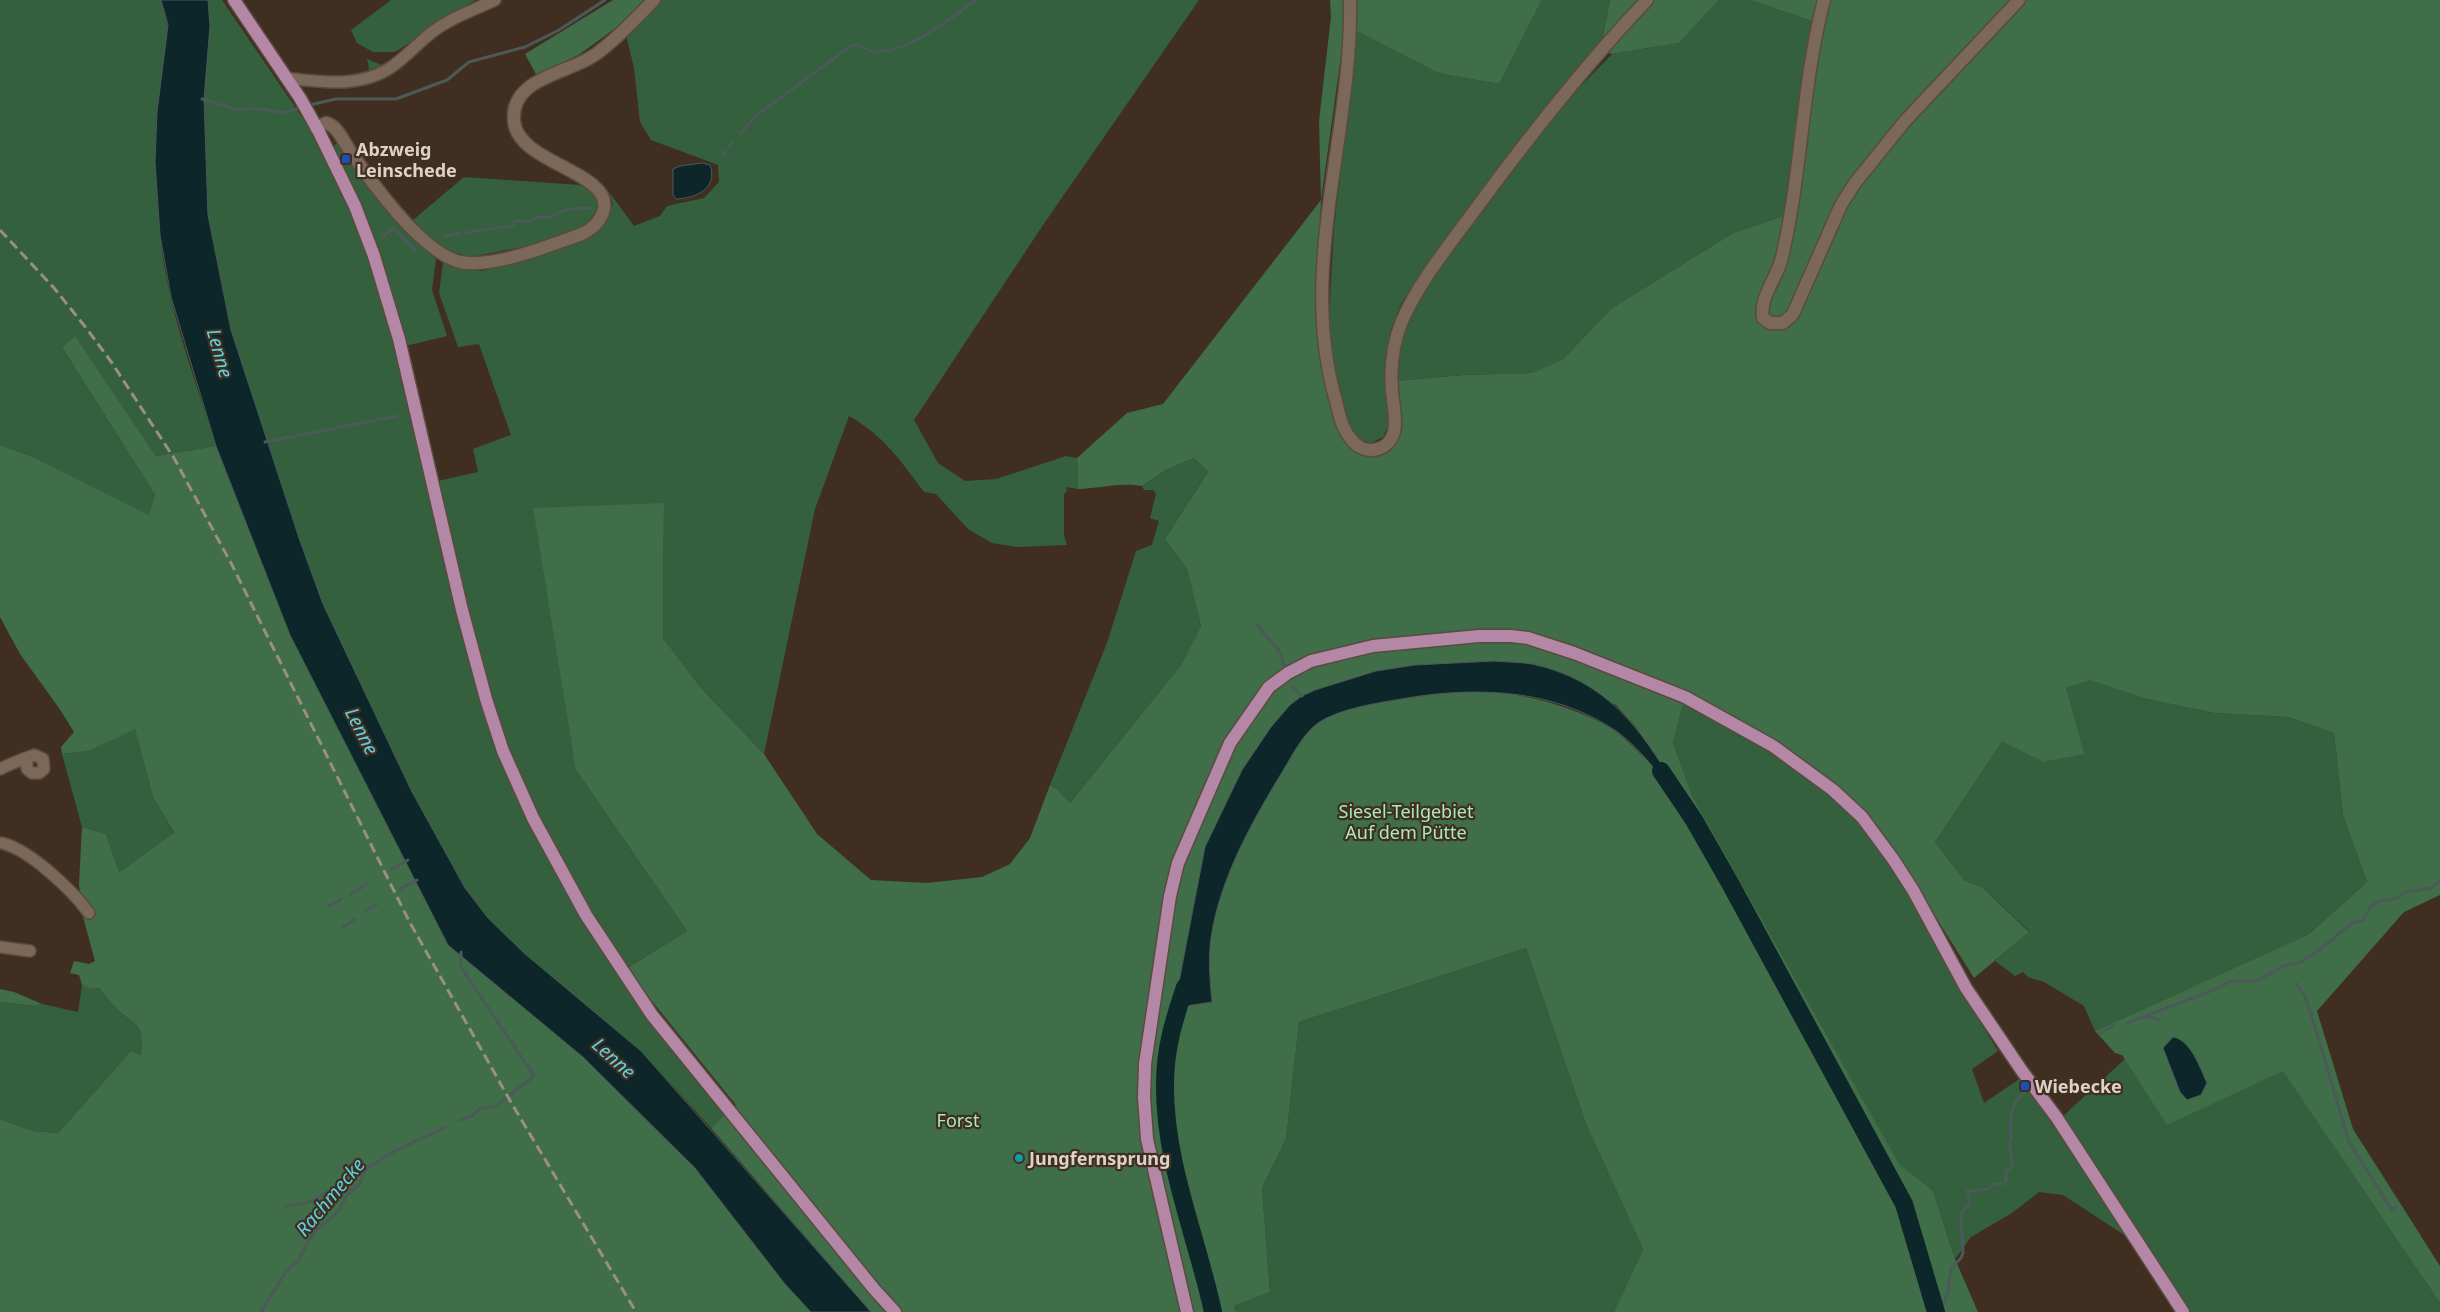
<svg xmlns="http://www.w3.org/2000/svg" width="2440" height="1312" font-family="'Noto Sans',sans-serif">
  <rect width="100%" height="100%" fill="#402f21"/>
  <path fill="#34603d" d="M 0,0 L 161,0 C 176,34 160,77 157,112 C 154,152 156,193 160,233 C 166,306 195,377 216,446 L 156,456 L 75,337 L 62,347 L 155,495 L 149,516 L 33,457 L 0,445 Z
    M 208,0 L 222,0 L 306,123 L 351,210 L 394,339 L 480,700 L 620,979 L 671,1050 L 725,1116 L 711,1128 L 641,1051 L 523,953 L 488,918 L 465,888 L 411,790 L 323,604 L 299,538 L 231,330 L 208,216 L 204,99 L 210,26 Z
    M 391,0 L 475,0 L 395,52 L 373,52 L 357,43 L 351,30 Z
    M 662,0 L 1199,0 L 1043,225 L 914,420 L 938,463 L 965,481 L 996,479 L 1066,456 L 1077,458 L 1078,489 L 1066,487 L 1067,491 L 1064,494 L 1064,535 L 1067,545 L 1017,547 L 992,543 L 968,529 L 936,494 L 924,492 C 902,462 882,434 849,416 L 815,509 L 764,754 L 701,688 L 663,638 L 664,504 L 576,770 L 687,931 L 626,969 L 592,914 L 539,816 L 508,750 L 490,698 L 438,481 L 478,472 L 473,449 L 511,435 L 479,344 L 458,347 L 439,293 L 443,262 L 482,271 L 522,261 L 601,225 L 613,204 L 609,192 L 634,226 L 660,216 L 667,206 L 704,198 L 719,182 L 718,165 L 651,140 L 640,122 L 634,68 L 626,35 Z
    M 1542,0 L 1610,0 L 1602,39 L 1528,128 L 1432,257 L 1401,304 L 1391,329 L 1386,356 L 1385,393 L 1389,424 L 1383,437 L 1371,443 L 1361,440 L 1354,434 L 1340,398 L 1328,336 L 1334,229 L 1357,31 L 1438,73 L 1499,84 Z
    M 1719,0 L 1750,0 L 1812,21 L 1784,216 L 1733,233 L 1612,308 L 1563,359 L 1532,373 L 1463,375 L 1396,381 C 1397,352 1404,329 1416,302 L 1541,127 L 1612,54 L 1679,43 Z
    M 367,59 L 384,66 L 367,73 L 369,68 Z
    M 338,142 L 407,232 L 436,259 L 432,290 L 447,336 L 405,346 L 381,253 L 334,146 Z
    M 464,177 L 580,185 L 595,189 L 601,200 L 592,219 L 567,236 L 523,247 L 470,257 L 446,250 L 432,240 L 413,220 Z
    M 1194,458 L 1208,472 L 1165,539 L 1187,569 L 1201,626 L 1181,665 L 1070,803 L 1057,789 L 1050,785 L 1107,643 L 1136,551 L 1152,545 L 1159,521 L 1150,518 L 1156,494 L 1153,490 L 1144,490 L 1142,486 L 1166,470 Z
    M 2090,679 L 2147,699 L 2214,713 L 2288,717 L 2334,733 L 2343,815 L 2367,882 L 2309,934 L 2095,1031 L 2084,1006 L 2044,982 L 2028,977 L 2023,972 L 2015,976 L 1995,961 L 2029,931 L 1982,887 L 1965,881 L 1935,842 L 2002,740 L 2043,762 L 2066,688 Z
    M 1684,701 L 1768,749 L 1829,793 L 1858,820 L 1909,891 L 1961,991 L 1998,1051 L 1972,1069 L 1984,1103 L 2021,1078 L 2129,1238 L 2063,1195 L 2039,1192 L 2012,1213 L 1971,1237 L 1955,1259 L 1933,1191 L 1899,1165 L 1692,795 L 1673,743 Z
    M 135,728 L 153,797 L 174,834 L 119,874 L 106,834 L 82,827 L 62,754 L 89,751 Z
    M 1526,948 L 1586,1124 L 1643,1249 L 1614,1312 L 1236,1312 L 1234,1306 L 1270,1292 L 1262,1188 L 1286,1139 L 1299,1022 Z
    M 82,985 L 90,989 L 99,988 C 105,995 111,1003 117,1009 C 138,1029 144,1023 141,1055 L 131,1051 L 58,1133 L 33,1131 L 0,1119 L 0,1002 L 34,1006 L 42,1004 L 78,1012 Z
    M 2125,1059 L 2167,1124 L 2283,1070 L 2440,1303 L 2440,1312 L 2189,1312 L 2062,1117 Z"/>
  <path fill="#3f6e48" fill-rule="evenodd" d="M 613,0 L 645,0 L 621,24 L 580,54 L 537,76 L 525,54 Z
    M 1330,0 L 1343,0 L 1345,27 L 1321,200 L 1317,340 L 1323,374 L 1337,425 L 1350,445 L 1362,456 L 1375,456 L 1387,451 L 1397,440 L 1401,423 L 1396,381 L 1463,375 L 1532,373 L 1563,359 L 1612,308 L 1733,233 L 1784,216 L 1794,219 L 1824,25 L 1750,0 L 2440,0 L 2440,895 L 2404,912 L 2317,1011 L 2353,1129 L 2440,1266 L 2440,1303 L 2283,1071 L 2167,1125 L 2122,1055 L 2115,1053 L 2095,1031 L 2309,934 L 2367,882 L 2343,815 L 2334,733 L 2288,717 L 2214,713 L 2147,699 L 2090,680 L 2066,688 L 2084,754 L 2043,762 L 2002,741 L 1935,842 L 1965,881 L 1982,887 L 2029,932 L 1974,978 L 1890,844 L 1805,762 L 1755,728 L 1686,693 L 1673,743 L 1692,795 L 1899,1164 L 1933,1191 L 1955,1259 L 1978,1312 L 1614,1312 L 1643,1249 L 1586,1124 L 1526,948 L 1299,1022 L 1286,1139 L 1262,1188 L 1270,1292 L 1234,1306 L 1236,1312 L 871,1312 L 711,1128 L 736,1105 L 626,969 L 687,931 L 576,770 L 533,508 L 664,503 L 663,638 L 701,688 L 764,754 L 817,834 L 871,880 L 927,883 L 982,877 L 1010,864 L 1030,838 L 1050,785 L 1057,789 L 1070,803 L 1181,665 L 1201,626 L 1187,569 L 1165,539 L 1208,472 L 1194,458 L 1166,470 L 1142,486 C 1122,482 1100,488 1078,489 L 1077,458 L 1127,413 L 1163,404 L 1321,200 L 1319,121 L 1331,17 ZM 1494,661 L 1616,705 L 1635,726 L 1652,751 L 1644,757 C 1636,750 1628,741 1619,734 C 1605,723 1588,716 1572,710 C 1512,687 1460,689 1398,700 C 1372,704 1340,708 1318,723 C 1304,733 1294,753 1284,768 C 1253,820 1221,877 1211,937 C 1208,958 1210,980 1212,1002 L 1174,1008 L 1205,847 L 1242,770 L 1271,727 L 1290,705 L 1302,696 L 1315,690 L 1376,671 L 1415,665 Z
    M 1352,0 L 1542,0 L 1499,84 L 1438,73 L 1353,29 Z
    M 1610,0 L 1719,0 L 1679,43 L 1612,54 L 1600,50 Z
    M 75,336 L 156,456 L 216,446 L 290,635 L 448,945 L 583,1057 L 695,1168 L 785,1284 L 811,1312 L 0,1312 L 0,1119 L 33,1131 L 58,1133 L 131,1051 L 141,1055 C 144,1022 137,1028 117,1009 C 111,1003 105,995 99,988 L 90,989 L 82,985 L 79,975 L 70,973 L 74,961 L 89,964 L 95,961 L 82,913 L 79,884 L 82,827 L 106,834 L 119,873 L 174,833 L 153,797 L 135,729 L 89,751 L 62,754 L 61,747 L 74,732 L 59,708 L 20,654 L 0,617 L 0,445 L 33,457 L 149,515 L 155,495 L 62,347 Z
    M 0,989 L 14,992 L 42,1004 L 35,1006 L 0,1002 Z"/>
  <path fill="#0c2629" stroke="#4b5a59" d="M 161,0 L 208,0 L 210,26 L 204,99 L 208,215 L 231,330 L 299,538 L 323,604 L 411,790 L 465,888 L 488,918 L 524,953 L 641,1051 L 871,1312 L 811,1312 L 785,1284 L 695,1168 L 583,1057 L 448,945 L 290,635 L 216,446 L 171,297 L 160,235 L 155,162 L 157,112 L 168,25 Z
    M 702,163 L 710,165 C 718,188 697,198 676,199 L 673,195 L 673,169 L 680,166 Z
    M 1494,661 C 1506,662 1520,662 1532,664 C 1606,680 1641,728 1677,790 L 1673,791 C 1656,771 1640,749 1619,733 C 1555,688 1475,686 1401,699 C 1377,703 1338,709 1318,723 C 1303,734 1293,754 1284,769 C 1253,820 1220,877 1211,938 C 1208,959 1210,981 1212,1002 L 1174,1008 L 1205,847 L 1242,770 L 1271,727 L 1290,705 L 1302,696 L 1315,690 L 1376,671 L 1415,665 Z
    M 2173,1037 C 2191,1040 2200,1068 2207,1083 L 2201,1095 L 2187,1100 L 2180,1092 L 2163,1048 Z"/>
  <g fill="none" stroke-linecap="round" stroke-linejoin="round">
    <path stroke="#4b5a59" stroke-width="3" d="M 202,99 L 237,110 L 256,108 L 283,113 L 303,107
      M 309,105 L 336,99 L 396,99 L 447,80 L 469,62 L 525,47 L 559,30 L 605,0
      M 740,134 L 757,115 L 851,46 C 862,43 870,53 880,52 C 915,48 948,20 976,0
      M 730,146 L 732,143
      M 723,156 L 726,151
      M 467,233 C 483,229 497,228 513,226 L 515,221 L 532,221 L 536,217 L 550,217 L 568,209 L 591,208
      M 443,237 L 460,233
      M 382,238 L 389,231 L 395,229 L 415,251
      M 265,442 L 397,416
      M 1257,625 L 1280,652 L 1284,666
      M 1292,686 L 1302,696
      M 391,870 L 408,860
      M 400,889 L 417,880
      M 351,894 L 367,884
      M 329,906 L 341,899
      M 364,912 L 377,904
      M 343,927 L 355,919
      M 2296,983 L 2305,997 L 2313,1020 L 2349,1142 L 2392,1210 L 2396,1207
      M 2146,1016 L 2159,1020
      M 2127,1023 L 2211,991 L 2231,981 L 2257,981 L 2283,966 L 2299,963 L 2318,951 L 2352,923 L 2363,921 L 2370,908 L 2379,901 L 2395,899 L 2406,892 L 2431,888 L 2440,880
      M 2100,1033 L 2113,1026
      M 460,1120 L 472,1116 L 480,1108 L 495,1107 L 534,1076 L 461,967 L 461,952
      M 286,1206 L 307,1203 L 334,1189 L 354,1189
      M 304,1221 L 338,1189
      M 1935,1306 L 1941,1307 C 1952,1291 1947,1282 1952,1267 L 1961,1258 L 1963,1253 L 1961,1214 L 1970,1203 L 1967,1191 L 1989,1189 L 1993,1184 L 2003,1184 L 2006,1181 L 2006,1172 L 2013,1165 L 2009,1143 L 2011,1140 C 2010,1121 2009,1103 2025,1092
      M 261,1312 L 285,1273 L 298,1261 L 314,1232 L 338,1212 L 347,1195 L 359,1185 L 366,1169 L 393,1152 L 446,1127"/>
    <path stroke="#0c2629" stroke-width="18" d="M 1661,771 L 1694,820 L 1731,885 L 1904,1204 L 1936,1312
      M 1185,987 C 1174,1020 1165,1048 1165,1084 C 1164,1162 1197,1237 1213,1312"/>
    <defs>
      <path id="street" d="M 286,78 C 320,82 359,88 390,68 C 405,58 417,44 431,33 C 450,18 474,10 495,0
        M 0,769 C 12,763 23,759 34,755 L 43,759 L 44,769 L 39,773 L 32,773 L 27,769 L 27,760
        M 2,843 C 30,850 72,890 89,913
        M 0,947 L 30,951"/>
      <path id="secondary" d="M 1350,0 C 1353,134 1297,268 1336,401 C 1339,414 1342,429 1351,439 C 1363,456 1388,453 1394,432 C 1397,419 1393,404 1392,391 C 1390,367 1393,343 1402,321 C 1419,282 1447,248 1472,214 C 1527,139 1583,67 1647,0
        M 1824,0 C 1802,84 1802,172 1782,257 C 1778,277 1759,297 1763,318 L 1770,323 L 1783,323 L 1793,314 L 1841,205 L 1855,183 L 1905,121 L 2019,0
        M 316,128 L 326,123 C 337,125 344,142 350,151 C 372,183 428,262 468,263 C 503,265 550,245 582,234 C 602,224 614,203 594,186 C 573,166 517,154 514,121 C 510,77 569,74 596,54 C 617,39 636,18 654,0"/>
      <path id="primary" d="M 234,0 L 300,98 L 318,130 L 355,206 L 374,256 L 399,339 L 462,610 L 486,699 L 503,751 L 533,818 L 586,915 L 652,1015 L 874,1289 L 895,1312
        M 1187,1312 L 1147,1139 L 1144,1097 L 1145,1064 L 1170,896 L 1178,863 L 1230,743 L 1269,687 L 1288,673 L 1311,661 L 1373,646 L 1479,636 L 1511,636 L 1528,638 L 1574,653 L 1685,697 L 1773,746 L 1833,790 L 1862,817 L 1893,859 L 1913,890 L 1966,988 L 2022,1071 L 2057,1118 L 2183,1312"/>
    </defs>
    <use href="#street" stroke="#594b3f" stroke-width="14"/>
    <use href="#secondary" stroke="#594b3f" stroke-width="15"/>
    <use href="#primary" stroke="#594b3f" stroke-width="15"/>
    <use href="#street" stroke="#7b6859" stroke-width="11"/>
    <use href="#secondary" stroke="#7b6859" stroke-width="12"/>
    <use href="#primary" stroke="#b587a6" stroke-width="12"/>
    <path stroke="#9c8e83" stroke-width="3" stroke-dasharray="10 5" stroke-linecap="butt" d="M 0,230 L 54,288 L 87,329 L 112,363 L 174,458 L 232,565 L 409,921 L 512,1104 L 636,1312"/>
  </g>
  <g fill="#1a4fb4" stroke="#402f21" stroke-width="2">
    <rect x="341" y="154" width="10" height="10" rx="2.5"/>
    <rect x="2020" y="1081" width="10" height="10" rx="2.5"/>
  </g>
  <circle fill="#0f9aa8" stroke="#402f21" stroke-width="2" cx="1019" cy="1158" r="5"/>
  <g text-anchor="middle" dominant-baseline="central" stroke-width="4.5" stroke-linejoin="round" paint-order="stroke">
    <g font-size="18" font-weight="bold" fill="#ddd2c9" stroke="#402f21" text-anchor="start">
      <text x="356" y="149">Abzweig<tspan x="356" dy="21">Leinschede</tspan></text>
      <text x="2035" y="1086">Wiebecke</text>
      <text x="1029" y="1158">Jungfernsprung</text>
    </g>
    <g font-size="18" fill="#a6eeb2" stroke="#402f21">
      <text x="1406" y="811">Siesel-Teilgebiet<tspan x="1406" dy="21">Auf dem Pütte</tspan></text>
      <text x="958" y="1120">Forst</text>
    </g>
    <g font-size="19" font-style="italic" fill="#5cd3e5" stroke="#402f21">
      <text transform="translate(220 353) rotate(74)">Lenne</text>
      <text transform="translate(362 731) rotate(63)">Lenne</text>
      <text transform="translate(614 1058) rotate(42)">Lenne</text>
      <text transform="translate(330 1197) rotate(-50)">Rachmecke</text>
    </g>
  </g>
</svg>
